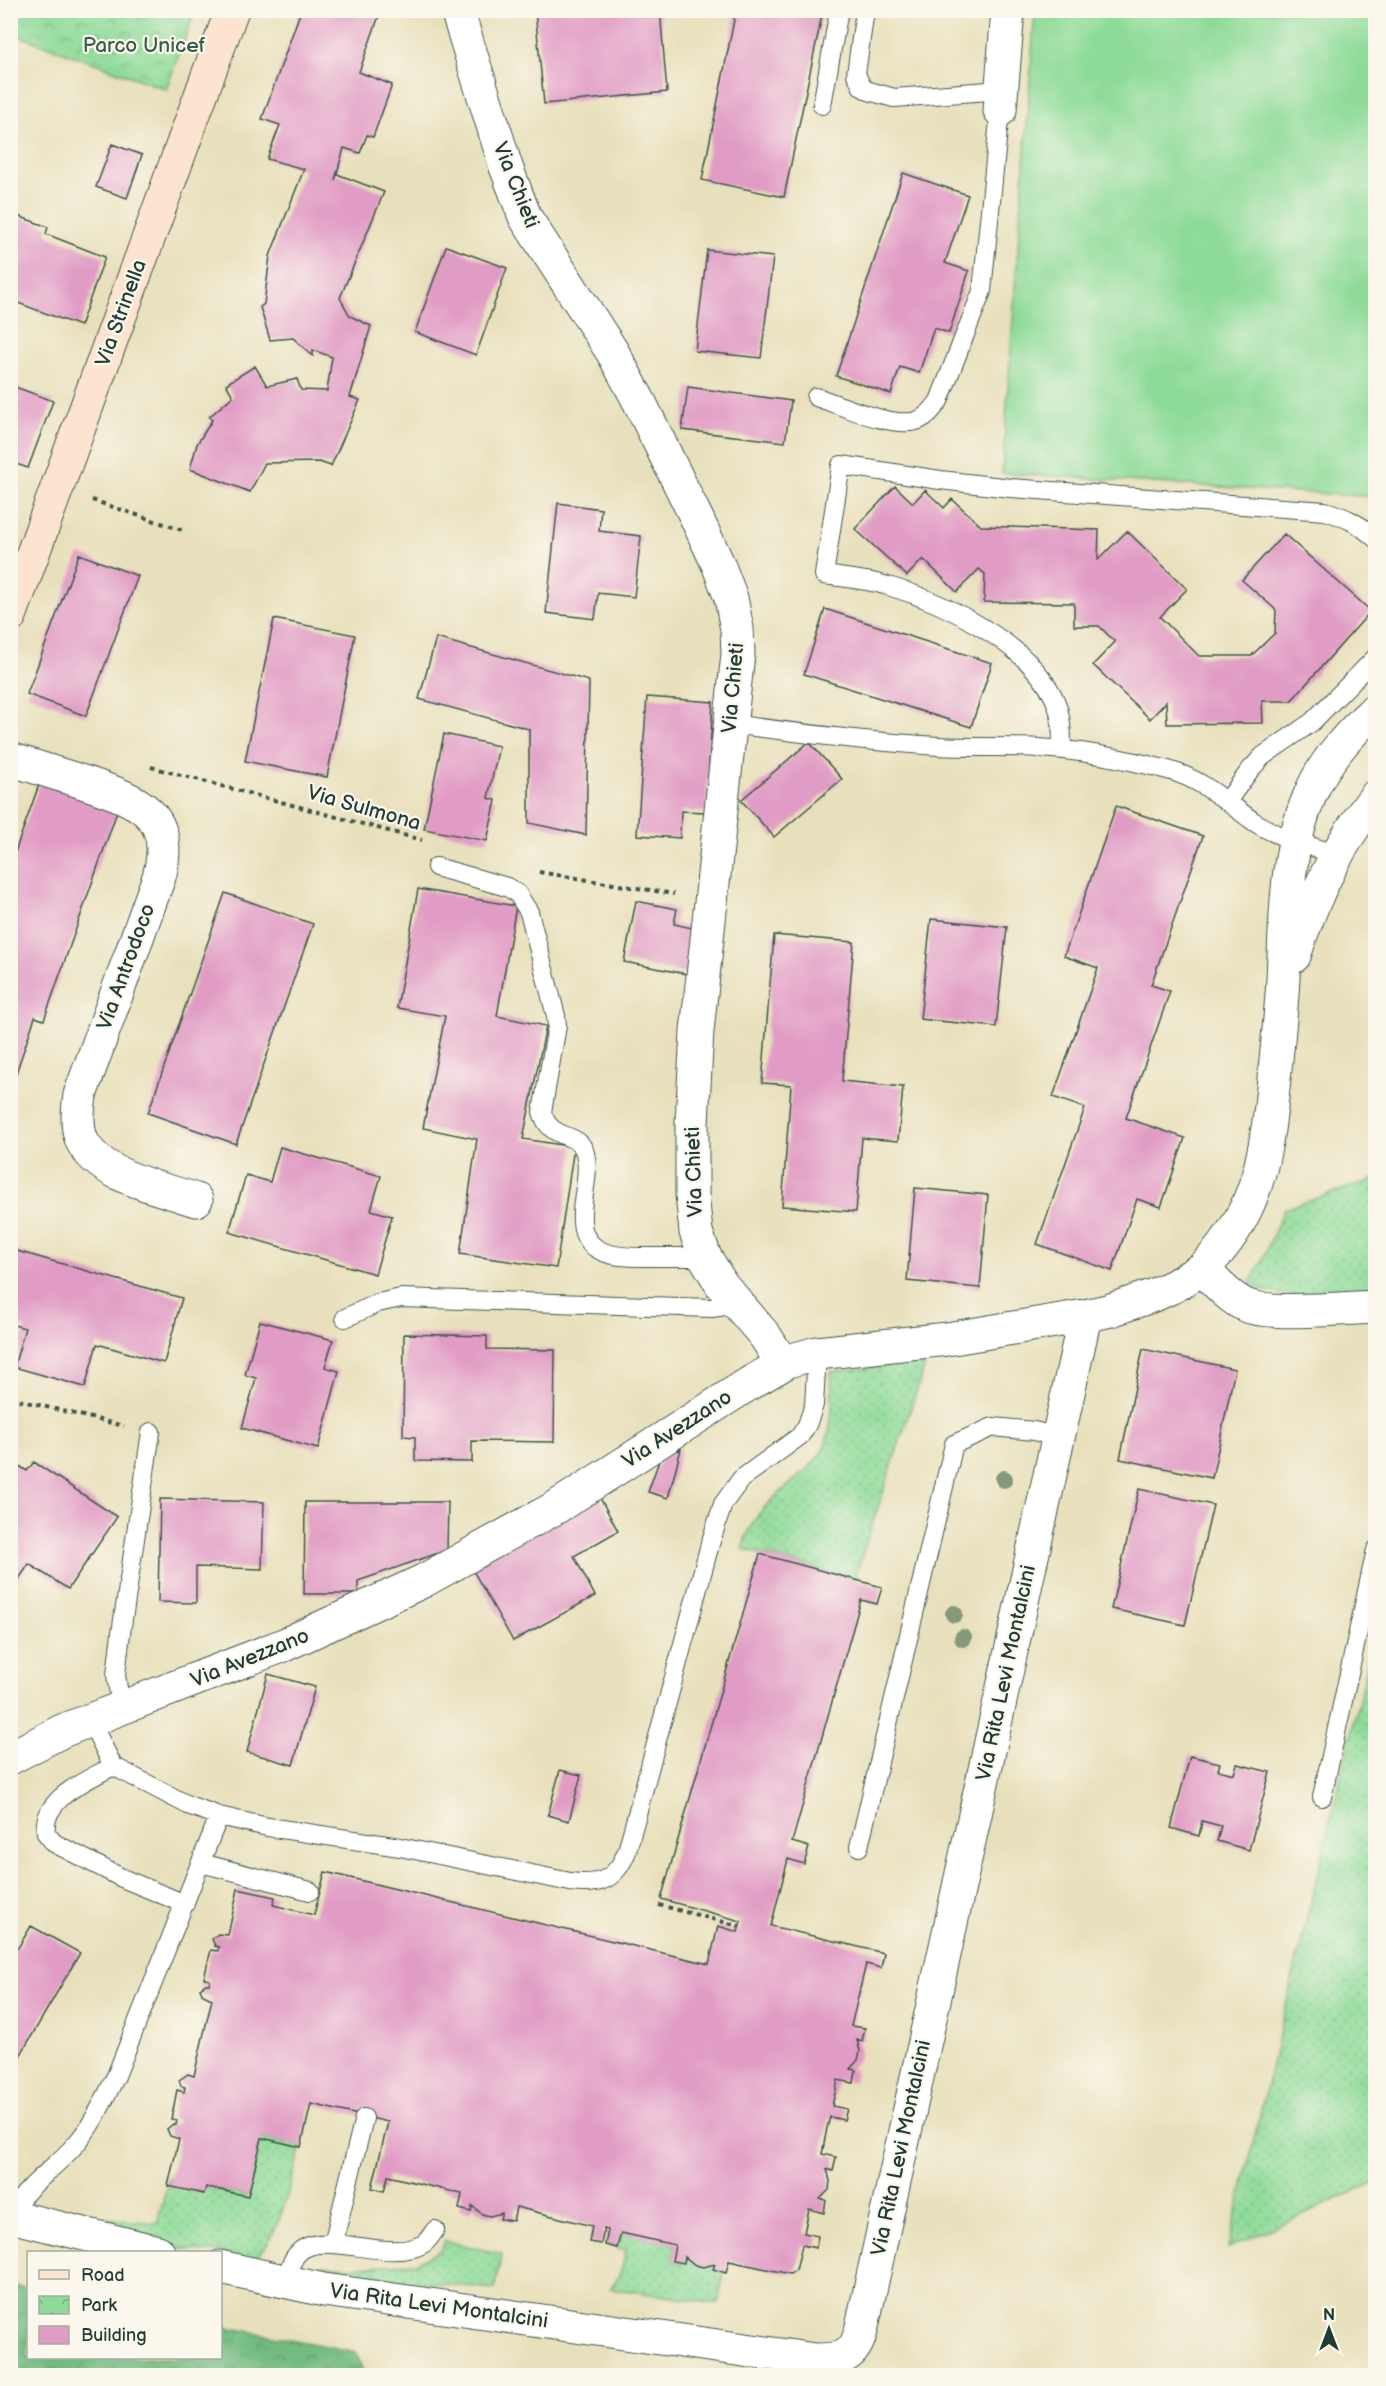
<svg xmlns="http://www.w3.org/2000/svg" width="1386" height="2386" font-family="'Balsamiq Sans',sans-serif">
  <defs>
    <pattern id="grass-dots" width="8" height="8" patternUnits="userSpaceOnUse" patternTransform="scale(1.5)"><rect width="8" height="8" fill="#8edb99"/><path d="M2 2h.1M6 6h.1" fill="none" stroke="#73b37e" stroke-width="1.8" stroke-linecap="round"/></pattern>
    <pattern id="forest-crowns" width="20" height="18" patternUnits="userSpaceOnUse" patternTransform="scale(1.5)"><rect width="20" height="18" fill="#72bb81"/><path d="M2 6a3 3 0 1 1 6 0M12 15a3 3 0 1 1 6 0" fill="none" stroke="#5d996a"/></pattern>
    <pattern id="park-crowns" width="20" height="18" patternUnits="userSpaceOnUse" patternTransform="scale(1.5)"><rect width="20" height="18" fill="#8edb99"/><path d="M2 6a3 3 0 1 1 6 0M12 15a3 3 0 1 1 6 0" fill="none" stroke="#73b37e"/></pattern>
  </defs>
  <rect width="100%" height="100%" fill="#fbf7ec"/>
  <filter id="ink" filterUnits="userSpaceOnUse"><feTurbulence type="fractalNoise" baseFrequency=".0167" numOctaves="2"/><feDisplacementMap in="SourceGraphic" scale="12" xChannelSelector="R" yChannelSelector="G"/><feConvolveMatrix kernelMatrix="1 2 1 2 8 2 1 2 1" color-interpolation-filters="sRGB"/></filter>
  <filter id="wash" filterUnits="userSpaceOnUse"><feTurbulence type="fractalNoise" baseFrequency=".008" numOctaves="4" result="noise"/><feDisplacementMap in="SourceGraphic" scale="24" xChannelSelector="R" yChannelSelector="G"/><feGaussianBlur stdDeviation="1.35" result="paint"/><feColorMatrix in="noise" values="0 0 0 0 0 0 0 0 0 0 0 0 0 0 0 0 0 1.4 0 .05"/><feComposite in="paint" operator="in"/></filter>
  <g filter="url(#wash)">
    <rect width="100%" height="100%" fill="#e8e0bc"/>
    <path fill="url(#grass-dots)" stroke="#568c66" stroke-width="1.5" d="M 1375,1179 L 1375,1294 C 1342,1294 1276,1302 1249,1284 L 1262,1261 L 1284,1209 Z
      M 926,1362 L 854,1579 L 742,1549 C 748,1525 765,1504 784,1489 C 799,1476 816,1465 825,1445 C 834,1422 832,1397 831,1372 Z
      M 1375,1634 L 1375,2182 L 1228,2248 Z
      M 262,2138 L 301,2147 C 291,2180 279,2241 252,2261 L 220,2252 L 204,2252 L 38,2222 L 39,2212 L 157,2223 L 169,2178 L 247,2196 Z
      M 621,2233 L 675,2245 L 672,2261 L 684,2263 L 685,2257 C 696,2266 701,2268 715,2264 L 714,2269 L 724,2272 L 718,2304 L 610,2288 C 621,2276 623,2266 626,2250 L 617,2248 Z
      M 445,2241 L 502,2254 L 494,2289 L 322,2273 L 322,2265 L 355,2267 L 416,2263 L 440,2250 Z"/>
    <path fill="url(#forest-crowns)" stroke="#487c5a" stroke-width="1.5" d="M 11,2285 L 28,2289 L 28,2358 L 220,2358 L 221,2326 L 356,2352 L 364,2375 L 11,2375 Z"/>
    <path fill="url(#park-crowns)" stroke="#568c66" stroke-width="1.5" d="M 11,10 L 195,10 L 195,11 L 166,89 L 11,33 Z"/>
    <path fill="#8edb99" stroke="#568c66" stroke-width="1.5" d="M 1035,11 L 1375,11 L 1375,497 L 1002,473 Z"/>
    <g id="blocks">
      <path fill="#e19cc5" d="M 301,10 L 381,10 L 359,72 L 392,85 L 373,137 L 367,135 L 360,153 L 344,148 L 335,180 L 337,174 L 384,192 L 340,298 L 350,316 L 371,326 L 350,397 L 360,400 L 331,466 L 319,462 L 265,463 L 250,492 L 190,469 L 197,444 L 212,420 L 209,417 L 233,396 L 226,384 L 255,366 L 267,386 L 297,379 L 301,390 L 327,391 L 332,357 L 313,350 L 313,356 L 293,338 L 270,340 L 260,307 L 264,304 L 270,256 L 304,169 L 267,159 L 280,125 L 262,119 Z
        M 535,10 L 660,10 L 667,92 L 544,104 Z
        M 736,10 L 823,10 L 784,197 L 702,180 Z
        M 112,144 L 142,155 L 127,198 L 96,187 Z
        M 903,173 L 968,195 L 945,263 L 969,271 L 949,333 L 934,328 L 919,373 L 900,367 L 891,394 L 836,376 Z
        M 10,213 L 48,227 L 46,234 L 105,257 L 80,326 L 10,300 Z
        M 446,246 L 507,268 L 476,355 L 415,332 Z
        M 707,250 L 773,257 L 761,358 L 695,351 Z
        M 10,385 L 53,401 L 28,468 L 10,462 Z
        M 688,387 L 791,401 L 785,442 L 682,430 Z
        M 895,486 L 913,503 L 925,490 L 944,508 L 952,499 L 981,526 L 1099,530 L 1098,560 L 1127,531 L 1187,589 L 1160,617 L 1199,656 L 1251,656 L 1275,633 L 1276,610 L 1242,580 L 1284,534 L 1371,611 L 1291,701 L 1262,701 L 1263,723 L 1167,724 L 1166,702 L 1150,719 L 1093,665 L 1115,642 L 1099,626 L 1074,626 L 1074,603 L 984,602 L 985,574 L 979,569 L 957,592 L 923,559 L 907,576 L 855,529 Z
        M 558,503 L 601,509 L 599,531 L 641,536 L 634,597 L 598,593 L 595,619 L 546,613 Z
        M 79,554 L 138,576 L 86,716 L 27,694 Z
        M 825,609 L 992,663 L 971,727 L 804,674 Z
        M 274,619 L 355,635 L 327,777 L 245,761 Z
        M 436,638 L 589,681 L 586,835 L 529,823 L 529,729 L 419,699 Z
        M 647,697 L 713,702 L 706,812 L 681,811 L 680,838 L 637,835 Z
        M 444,734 L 499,746 L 488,798 L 496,800 L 487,841 L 424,829 Z
        M 809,742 L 842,779 L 774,837 L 741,800 Z
        M 41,779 L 119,806 L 44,1020 L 35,1017 L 11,1088 L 10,866 Z
        M 1116,806 L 1203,836 L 1151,985 L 1170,991 L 1126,1118 L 1185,1138 L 1161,1207 L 1137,1199 L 1112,1271 L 1037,1244 L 1085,1108 L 1053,1097 L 1098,968 L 1064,956 Z
        M 418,889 L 516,906 L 497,1016 L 546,1026 L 523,1139 L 574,1147 L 556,1268 L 460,1254 L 477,1139 L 423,1128 L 445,1016 L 397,1008 Z
        M 225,893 L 313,924 L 236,1144 L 148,1113 Z
        M 636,901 L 677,909 L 674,924 L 701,930 L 692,975 L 624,962 Z
        M 931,919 L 1007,927 L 996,1027 L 920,1019 Z
        M 774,935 L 854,942 L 842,1081 L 903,1087 L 898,1141 L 862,1138 L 856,1212 L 782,1206 L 791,1085 L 762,1083 Z
        M 280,1147 L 381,1176 L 371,1210 L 392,1216 L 375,1274 L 229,1232 L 246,1175 L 270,1182 Z
        M 915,1188 L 988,1195 L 980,1288 L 907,1281 Z
        M 10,1249 L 182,1298 L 164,1363 L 97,1344 L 85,1387 L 14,1367 L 25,1328 L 10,1324 Z
        M 260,1321 L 333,1340 L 325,1367 L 339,1371 L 318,1449 L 242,1428 L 256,1378 L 245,1375 Z
        M 404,1334 L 487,1336 L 487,1349 L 555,1350 L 554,1442 L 472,1441 L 472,1462 L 415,1461 L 415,1437 L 403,1436 Z
        M 1143,1349 L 1235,1369 L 1212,1478 L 1120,1459 Z
        M 681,1449 L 668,1498 L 648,1492 L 659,1461 L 669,1453 Z
        M 10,1460 L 27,1471 L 34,1462 L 117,1517 L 68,1589 L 29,1564 L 10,1592 Z
        M 1139,1489 L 1213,1505 L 1185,1625 L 1111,1609 Z
        M 599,1496 L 618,1531 L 574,1556 L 595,1596 L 513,1641 L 471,1567 Z
        M 160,1499 L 264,1502 L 262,1569 L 196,1567 L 196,1603 L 158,1602 Z
        M 305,1502 L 448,1502 L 447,1550 L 358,1581 L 358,1594 L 304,1594 Z
        M 760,1554 L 882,1587 L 877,1604 L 861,1600 L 792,1842 L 809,1847 L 804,1864 L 788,1859 L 771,1926 L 884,1953 L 881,1968 L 866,1964 L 851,2026 L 865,2028 L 862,2041 L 857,2040 L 860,2051 L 858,2060 L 850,2069 L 856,2070 L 854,2083 L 838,2080 L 832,2106 L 847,2109 L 844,2120 L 830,2117 L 827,2128 L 822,2154 L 836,2157 L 833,2171 L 827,2169 L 830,2181 L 829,2190 L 820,2199 L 826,2200 L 824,2213 L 809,2209 L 804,2233 L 818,2236 L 816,2248 L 802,2245 L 796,2270 L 790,2274 L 729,2261 L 726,2273 L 713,2269 L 715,2264 L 703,2267 L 695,2265 L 685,2257 L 684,2263 L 672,2261 L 675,2245 L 621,2233 L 617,2248 L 605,2245 L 608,2230 L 604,2229 L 601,2244 L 589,2242 L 592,2226 L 516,2207 L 513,2221 L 500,2219 L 502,2213 L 490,2216 L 482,2214 L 472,2206 L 471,2212 L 459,2209 L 462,2194 L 388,2176 L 384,2191 L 372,2188 L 388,2122 L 311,2104 L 301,2147 L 262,2138 L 248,2196 L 206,2187 L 204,2194 L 168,2186 L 179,2139 L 170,2136 L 167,2129 L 173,2124 L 176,2125 L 177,2120 L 171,2119 L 174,2105 L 177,2090 L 184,2092 L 185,2087 L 181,2086 L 179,2080 L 188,2074 L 194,2076 L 211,2003 L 212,1999 L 203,1995 L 200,1988 L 206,1984 L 209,1984 L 210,1980 L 204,1978 L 211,1950 L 218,1951 L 219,1947 L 215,1946 L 212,1939 L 218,1934 L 228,1935 L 238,1889 L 275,1897 L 273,1905 L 314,1915 L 325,1872 L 709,1964 L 718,1926 L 738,1932 L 741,1921 L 661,1899 Z
        M 268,1674 L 315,1687 L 293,1765 L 247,1752 Z
        M 1190,1756 L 1220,1763 L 1218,1770 L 1234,1774 L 1237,1764 L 1270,1772 L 1249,1850 L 1217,1841 L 1221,1826 L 1202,1821 L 1199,1836 L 1171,1828 Z
        M 560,1770 L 581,1775 L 569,1821 L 548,1815 Z
        M 31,1926 L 80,1953 L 10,2073 L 10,1943 L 18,1948 Z"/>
    </g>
  </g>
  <g filter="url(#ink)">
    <use href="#blocks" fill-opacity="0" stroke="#3d5548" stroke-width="1.5"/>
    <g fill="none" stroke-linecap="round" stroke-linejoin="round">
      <defs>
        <path id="lane" d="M 865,10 L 856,74 L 862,87 L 869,91 L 894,98 L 1002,90
          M 822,105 L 839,10
          M 816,397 C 841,405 895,430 919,420 C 928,416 933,409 939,401 L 982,291 L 1000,110
          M 730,724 C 800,733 869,742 938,746 C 972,748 1005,746 1038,748 C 1082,750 1126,759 1168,770 C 1202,779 1225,801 1253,821 C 1278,838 1309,845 1337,855
          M 1062,750 C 1062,734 1062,716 1055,700 C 1030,644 944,602 888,586 C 868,580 845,578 824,575 L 841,465 L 940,480 L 1011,488 L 1325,511 C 1346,517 1360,524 1376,539
          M 1228,800 L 1250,770 L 1263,756 L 1312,722 L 1376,657
          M 436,867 L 507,887 L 517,893 L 529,912 L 556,1016 L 557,1026 L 542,1112 C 551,1143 579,1130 585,1153 C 591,1175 580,1200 582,1222 C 584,1260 627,1257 655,1257 C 672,1257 688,1257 705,1257
          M 345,1318 L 378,1303 L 401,1298 L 712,1308 L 738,1304
          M 121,1708 L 116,1675 L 121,1633 L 151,1432
          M 90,1720 L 113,1766 L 188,1805 L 219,1816 L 268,1827 L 400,1847 L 570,1882 C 600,1886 616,1880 627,1851 L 710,1544 L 723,1504 L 741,1479 L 800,1436 L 807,1425 L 814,1405 L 817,1353
          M 113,1766 C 88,1780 41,1798 46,1833 L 54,1843 L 122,1878 L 185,1904
          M 1322,1797 L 1376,1550
          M 859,1847 L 954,1444 L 993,1427 L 1034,1431 L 1058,1437
          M 201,1863 L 310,1891
          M 10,2214 C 27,2185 54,2169 75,2145 C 93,2125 104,2100 116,2076 L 219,1816
          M 333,2244 L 364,2118
          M 286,2283 C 289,2272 290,2261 298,2253 C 322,2228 389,2264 423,2244 C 428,2241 432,2234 435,2230"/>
        <path id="street" d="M 457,10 L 506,167 L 525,217 L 613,353 L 639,401 L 696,517 L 718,564 L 731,598 L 737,629 L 738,654 L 697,1031 L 692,1122 L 692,1194 L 696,1232 L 705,1257 L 722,1285 L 765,1336 L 783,1364
          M 1000,110 L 1008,10
          M 10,759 C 36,767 61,775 86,783 C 137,800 176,813 159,877 L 80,1095 C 78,1110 76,1126 82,1141 C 100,1177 161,1188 196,1200
          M 1294,956 C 1312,899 1339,843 1376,796
          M 1202,1269 C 1256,1218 1266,1158 1273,1088 C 1277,1051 1281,1015 1283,979 C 1286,917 1285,853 1310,795 C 1324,761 1349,734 1376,709
          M 10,1758 L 62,1731 L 284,1645 L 423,1581 L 555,1508 L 750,1383 L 788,1361 L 817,1353 L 947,1339 L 1085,1316 L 1111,1310 L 1154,1295 L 1174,1286 L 1202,1269 C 1215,1281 1229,1298 1245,1305 C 1268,1316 1346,1308 1376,1307
          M 10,2216 L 158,2252
          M 220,2267 L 324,2290 L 815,2360 C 841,2360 854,2358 861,2331 L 1085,1316"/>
        <path id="secondary" d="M 10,616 L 232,10"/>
      </defs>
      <use href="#lane" stroke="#3d5548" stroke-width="20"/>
      <use href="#street" stroke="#3d5548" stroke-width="35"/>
      <use href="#secondary" stroke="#3d5548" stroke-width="35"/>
      <path stroke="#3d5548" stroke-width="4" stroke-dasharray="4.5 4.5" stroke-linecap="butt" d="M 92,500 L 185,531
        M 151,767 L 422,840
        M 539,872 L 674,894
        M 10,1398 L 124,1426
        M 659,1905 L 739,1926"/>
      <use href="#lane" stroke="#fff" stroke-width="18"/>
      <use href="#street" stroke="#fff" stroke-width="33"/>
      <use href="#secondary" stroke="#fde4d1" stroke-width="33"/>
    </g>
    <g fill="#86987c">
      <circle cx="1004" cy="1479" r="9"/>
      <circle cx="954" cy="1614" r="9"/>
      <circle cx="963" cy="1638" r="9"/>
    </g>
  </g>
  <g text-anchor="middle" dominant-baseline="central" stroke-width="4.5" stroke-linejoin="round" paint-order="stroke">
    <g font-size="21" fill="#355d48" stroke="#fbf7ec">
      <text x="144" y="45">Parco Unicef</text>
    </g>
    <g font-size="21" fill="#1f3d34" stroke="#fbf7ec">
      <text transform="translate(516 185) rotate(68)">Via Chieti</text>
      <text transform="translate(121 313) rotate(-70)">Via Strinella</text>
      <text transform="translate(733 688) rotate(-85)">Via Chieti</text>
      <text transform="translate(364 808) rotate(16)">Via Sulmona</text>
      <text transform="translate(126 967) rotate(-70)">Via Antrodoco</text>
      <text transform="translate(694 1172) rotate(-92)">Via Chieti</text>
      <text transform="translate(677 1429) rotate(-33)">Via Avezzano</text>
      <text transform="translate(250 1658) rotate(-22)">Via Avezzano</text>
      <text transform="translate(1006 1673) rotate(-78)">Via Rita Levi Montalcini</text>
      <text transform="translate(901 2148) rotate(-78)">Via Rita Levi Montalcini</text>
      <text transform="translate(439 2306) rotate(8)">Via Rita Levi Montalcini</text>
    </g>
  </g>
  <rect width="1386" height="2386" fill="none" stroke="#fbf7ec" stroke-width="36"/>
  <rect x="27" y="2251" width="195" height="108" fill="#fbf7ec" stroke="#a3ada2" stroke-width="1.5"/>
  <rect x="39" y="2270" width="30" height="9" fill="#fde4d1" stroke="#a3ada2" stroke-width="1.5"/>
  <text x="81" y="2281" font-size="18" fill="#1f3d34">Road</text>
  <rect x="39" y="2296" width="30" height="18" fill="url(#park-crowns)" stroke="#a3ada2" stroke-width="1.5"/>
  <text x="81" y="2311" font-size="18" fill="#1f3d34">Park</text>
  <rect x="39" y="2326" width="30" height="18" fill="#e19cc5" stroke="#a3ada2" stroke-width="1.5"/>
  <text x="81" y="2341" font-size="18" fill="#1f3d34">Building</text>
  <g transform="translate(1329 2329)" stroke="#fbf7ec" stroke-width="4.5" paint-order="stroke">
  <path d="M0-4.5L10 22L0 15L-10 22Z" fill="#1f3d34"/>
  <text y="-9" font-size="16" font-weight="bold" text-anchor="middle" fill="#1f3d34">N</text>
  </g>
</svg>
